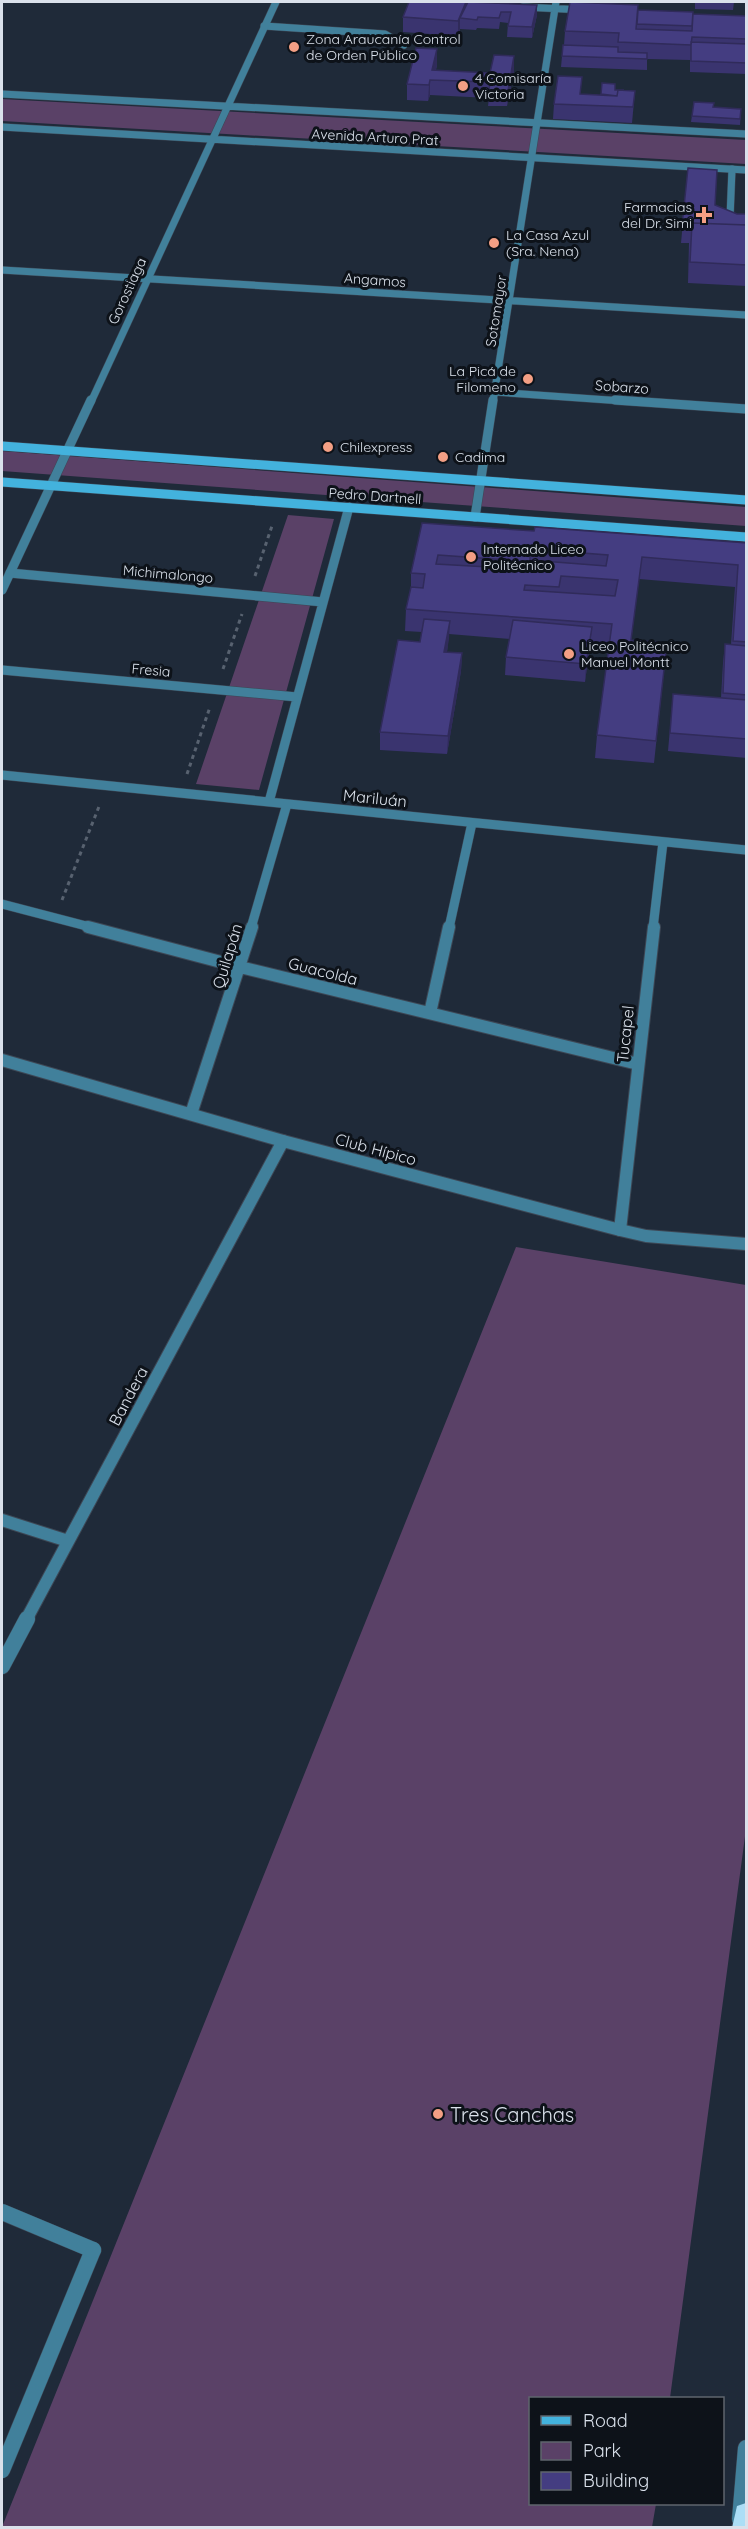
<svg xmlns="http://www.w3.org/2000/svg" width="748" height="2529" font-family="Quicksand,sans-serif">
  <rect width="100%" height="100%" fill="#1f2a39"/>
  <path fill="#5a4167" d="M 2,99 L 746,140 L 746,164 L 2,121 Z
    M 2,451 L 746,507 L 746,526 L 2,471 Z
    M 288,515 L 334,519 L 259,790 L 196,784 Z
    M 516,1247 L 746,1285 L 746,1829 L 670,2398 L 530,2398 L 530,2504 L 656,2504 L 652,2527 L 2,2527 Z"/>
  <g fill="none" stroke-linecap="round" stroke-linejoin="round">
    <defs>
      <path id="service-far1" d="M 264,26 L 385,34 L 404,45
        M 732,169 L 730,218 L 746,225"/>
      <path id="service" d="M 2,2470 L 93,2250"/>
      <path id="minor-far3" d="M 523,7 L 584,10
        M 2,270 L 746,315
        M 495,392 L 637,402
        M 493,402 L 556,2"/>
      <path id="minor-far2" d="M 615,400 L 746,409
        M 475,517 L 493,400
        M 10,573 L 323,602
        M 2,670 L 297,697
        M 2,775 L 746,850
        M 269,802 L 349,507
        M 2,904 L 94,928
        M 251,928 L 287,804
        M 449,928 L 472,823
        M 653,928 L 663,842"/>
      <path id="minor-far1" d="M 88,927 L 240,967 L 638,1064
        M 430,1013 L 449,927
        M 191,1114 L 252,927
        M 620,1230 L 654,927
        M 2,1520 L 68,1541
        M 26,1620 L 283,1141"/>
      <path id="minor" d="M 2,1666 L 27,1619
        M 2,2212 L 93,2250"/>
      <path id="tertiary-far3" d="M 2,94 L 746,134
        M 2,127 L 746,170
        M 91,402 L 276,2"/>
      <path id="tertiary-far2" d="M 2,590 L 91,400"/>
      <path id="tertiary-far1" d="M 2,1060 L 283,1141 L 620,1230 L 646,1236 L 746,1244"/>
      <path id="tertiary" d="M 740,2519 L 746,2448"/>
      <path id="secondary" d="M 2,446 L 746,500
        M 2,482 L 746,537"/>
      <path id="trunk" d="M 746,2503 L 746,2528 L 732,2528 L 737,2506 Z"/>
    </defs>
    <use href="#service-far1" stroke="#3d4755" stroke-width="8"/>
    <use href="#service" stroke="#3d4755" stroke-width="17"/>
    <use href="#minor-far3" stroke="#3d4755" stroke-width="8"/>
    <use href="#minor-far2" stroke="#3d4755" stroke-width="10"/>
    <use href="#minor-far1" stroke="#3d4755" stroke-width="14"/>
    <use href="#minor" stroke="#3d4755" stroke-width="17"/>
    <use href="#tertiary-far3" stroke="#3d4755" stroke-width="8"/>
    <use href="#tertiary-far2" stroke="#3d4755" stroke-width="10"/>
    <use href="#tertiary-far1" stroke="#3d4755" stroke-width="14"/>
    <use href="#tertiary" stroke="#3d4755" stroke-width="17"/>
    <use href="#secondary" stroke="#3d4755" stroke-width="10"/>
    <use href="#trunk" stroke="#3d4755" stroke-width="2"/>
    <path stroke="#586270" stroke-width="3" stroke-dasharray="4 4" stroke-linecap="butt" d="M 255,576 L 273,523
      M 223,669 L 242,614
      M 187,774 L 210,707
      M 62,900 L 100,804"/>
    <use href="#service-far1" stroke="#41809b" stroke-width="7"/>
    <use href="#service" stroke="#41809b" stroke-width="16"/>
    <use href="#minor-far3" stroke="#41809b" stroke-width="7"/>
    <use href="#minor-far2" stroke="#41809b" stroke-width="9"/>
    <use href="#minor-far1" stroke="#41809b" stroke-width="12"/>
    <use href="#minor" stroke="#41809b" stroke-width="16"/>
    <use href="#tertiary-far3" stroke="#41809b" stroke-width="7"/>
    <use href="#tertiary-far2" stroke="#41809b" stroke-width="9"/>
    <use href="#tertiary-far1" stroke="#41809b" stroke-width="12"/>
    <use href="#tertiary" stroke="#41809b" stroke-width="16"/>
    <use href="#secondary" stroke="#43b2dd" stroke-width="9"/>
    <use href="#trunk" fill="#acdef6" fill-rule="evenodd"/>
  </g>
  <path fill="#3a346f" d="M 468,2 L 537,15 L 532,38 L 507,37 L 508,23 L 500,22 L 499,29 L 477,28 L 476,30 L 460,29 L 458,36 L 403,32 L 403,17 Z
    M 695,2 L 734,2 L 733,10 L 695,9 Z
    M 638,10 L 693,14 L 747,16 L 747,74 L 690,72 L 690,56 L 690,60 L 647,59 L 647,70 L 561,67 L 562,56 L 564,45 L 565,31 Z
    M 437,49 L 437,65 L 436,70 L 490,73 L 514,72 L 507,106 L 488,106 L 489,98 L 430,95 L 428,101 L 407,100 L 407,84 Z
    M 615,90 L 635,91 L 632,123 L 553,119 L 554,104 L 581,94 L 601,95 Z
    M 694,102 L 713,107 L 741,109 L 740,125 L 691,122 Z
    M 688,168 L 715,205 L 737,214 L 747,214 L 747,286 L 688,283 L 689,243 L 681,243 Z
    M 422,523 L 534,531 L 747,543 L 747,758 L 668,751 L 673,694 L 721,698 L 723,663 L 725,644 L 731,645 L 735,587 L 639,579 L 631,640 L 667,643 L 654,763 L 595,758 L 597,735 L 609,646 L 590,645 L 585,682 L 505,675 L 506,657 L 510,639 L 449,634 L 447,652 L 462,653 L 461,671 L 447,754 L 380,750 L 380,732 L 420,642 L 422,632 L 405,631 L 406,609 L 411,587 L 411,573 Z"/>
  <path fill="#302b5a" d="M 466,2 L 468,2 L 460,18 L 460,29 L 458,36 L 458,21 Z
    M 537,5 L 537,15 L 532,38 L 532,27 Z
    M 437,49 L 437,65 L 433,80 L 432,70 Z
    M 514,56 L 514,72 L 507,106 L 508,91 Z
    M 430,80 L 430,95 L 428,101 L 429,85 Z
    M 450,621 L 449,639 L 444,670 L 444,652 Z
    M 592,627 L 590,645 L 585,682 L 586,664 Z
    M 462,653 L 461,671 L 447,754 L 448,736 Z"/>
  <path fill="#443d81" stroke="#302b5a" stroke-width="1.5" fill-rule="evenodd" d="M 409,2 L 466,2 L 458,21 L 403,17 Z
    M 468,2 L 537,5 L 532,27 L 508,26 L 511,12 L 501,12 L 499,18 L 478,17 L 477,20 L 460,18 Z
    M 570,2 L 638,5 L 636,29 L 692,31 L 693,14 L 747,16 L 747,39 L 692,37 L 691,45 L 618,42 L 619,33 L 565,31 Z
    M 638,10 L 693,12 L 692,26 L 637,24 Z
    M 691,42 L 747,44 L 747,63 L 691,61 Z
    M 563,45 L 618,47 L 618,52 L 647,53 L 647,59 L 562,56 Z
    M 416,48 L 437,49 L 432,70 L 490,73 L 494,55 L 514,56 L 508,91 L 489,90 L 490,82 L 430,80 L 429,85 L 407,84 Z
    M 558,76 L 582,77 L 580,94 L 617,96 L 618,90 L 635,91 L 633,107 L 554,104 Z
    M 602,83 L 615,84 L 615,90 L 624,90 L 618,90 L 617,96 L 601,94 Z
    M 694,102 L 714,103 L 713,107 L 741,109 L 740,119 L 692,116 Z
    M 688,168 L 717,170 L 715,205 L 737,214 L 747,214 L 747,225 L 692,223 L 691,227 L 682,226 Z
    M 692,223 L 747,225 L 747,265 L 690,262 Z
    M 422,523 L 534,531 L 535,527 L 747,543 L 747,642 L 733,641 L 738,565 L 642,557 L 631,640 L 667,643 L 656,741 L 597,735 L 612,624 L 406,609 L 411,587 L 423,588 L 425,574 L 411,573 ZM 530,549 L 608,555 L 606,566 L 530,560 ZM 438,555 L 508,560 L 506,568 L 436,564 ZM 561,576 L 618,580 L 615,596 L 524,590 L 525,585 L 559,587 Z
    M 424,619 L 450,621 L 444,652 L 462,653 L 448,736 L 380,732 L 398,640 L 420,642 Z
    M 513,620 L 592,627 L 586,664 L 506,657 Z
    M 725,644 L 747,646 L 747,695 L 723,693 Z
    M 673,694 L 747,700 L 747,739 L 670,733 Z"/>
  <g fill="#f39f84" stroke="#0d1219" stroke-width="2">
    <circle cx="294" cy="47" r="6"/>
    <circle cx="463" cy="86" r="6"/>
    <path d="M701 206h6v6h6v6h-6v6h-6v-6h-6v-6h6z"/>
    <circle cx="494" cy="243" r="6"/>
    <circle cx="528" cy="379" r="6"/>
    <circle cx="328" cy="447" r="6"/>
    <circle cx="443" cy="457" r="6"/>
    <circle cx="471" cy="557" r="6"/>
    <circle cx="569" cy="654" r="6"/>
    <circle cx="438" cy="2114" r="6"/>
  </g>
  <g text-anchor="middle" dominant-baseline="central" stroke-width="6" stroke-linejoin="round" paint-order="stroke">
    <g font-size="14" fill="#dae1eb" stroke="#0d1219" text-anchor="start">
      <text x="306" y="39">Zona Araucanía Control<tspan x="306" dy="16">de Orden Público</tspan></text>
      <text x="475" y="78">4 Comisaría<tspan x="475" dy="16">Victoria</tspan></text>
      <text x="692" y="207" text-anchor="end">Farmacias<tspan x="692" dy="16">del Dr. Simi</tspan></text>
      <text x="506" y="235">La Casa Azul<tspan x="506" dy="16">(Sra. Nena)</tspan></text>
      <text x="516" y="371" text-anchor="end">La Picá de<tspan x="516" dy="16">Filomeno</tspan></text>
      <text x="340" y="447">Chilexpress</text>
      <text x="455" y="457">Cadima</text>
      <text x="483" y="549">Internado Liceo<tspan x="483" dy="16">Politécnico</tspan></text>
      <text x="581" y="646">Liceo Politécnico<tspan x="581" dy="16">Manuel Montt</tspan></text>
    </g>
    <g font-size="14" fill="#dae1eb" stroke="#0d1219">
      <text transform="translate(375 137) rotate(3)">Avenida Arturo Prat</text>
      <text transform="translate(375 280) rotate(4)">Angamos</text>
      <text transform="translate(127 291) rotate(-65)">Gorostiaga</text>
      <text transform="translate(496 311) rotate(-81)">Sotomayor</text>
      <text transform="translate(622 387) rotate(4)">Sobarzo</text>
      <text transform="translate(375 496) rotate(4)">Pedro Dartnell</text>
      <text transform="translate(168 574) rotate(5)">Michimalongo</text>
      <text transform="translate(151 670) rotate(5)">Fresia</text>
    </g>
    <g font-size="16" fill="#dae1eb" stroke="#0d1219">
      <text transform="translate(375 798) rotate(6)">Mariluán</text>
      <text transform="translate(227 956) rotate(-73)">Quilapán</text>
      <text transform="translate(323 971) rotate(14)">Guacolda</text>
      <text transform="translate(625 1034) rotate(-84)">Tucapel</text>
      <text transform="translate(376 1149) rotate(15)">Club Hípico</text>
      <text transform="translate(128 1396) rotate(-62)">Bandera</text>
    </g>
    <g font-size="20" fill="#dae1eb" stroke="#0d1219" text-anchor="start">
      <text x="450" y="2114">Tres Canchas</text>
    </g>
  </g>
  <rect width="748" height="2529" fill="none" stroke="#dae1eb" stroke-width="6"/>
  <rect x="529" y="2397" width="195" height="108" fill="#0d1219" stroke="#5f656d" stroke-width="1.5"/>
  <rect x="541" y="2416" width="30" height="9" fill="#43b2dd" stroke="#5f656d" stroke-width="1.5"/>
  <text x="583" y="2427" font-size="18" fill="#dae1eb">Road</text>
  <rect x="541" y="2442" width="30" height="18" fill="#5a4167" stroke="#5f656d" stroke-width="1.5"/>
  <text x="583" y="2457" font-size="18" fill="#dae1eb">Park</text>
  <rect x="541" y="2472" width="30" height="18" fill="#443d81" stroke="#5f656d" stroke-width="1.5"/>
  <text x="583" y="2487" font-size="18" fill="#dae1eb">Building</text>
</svg>
